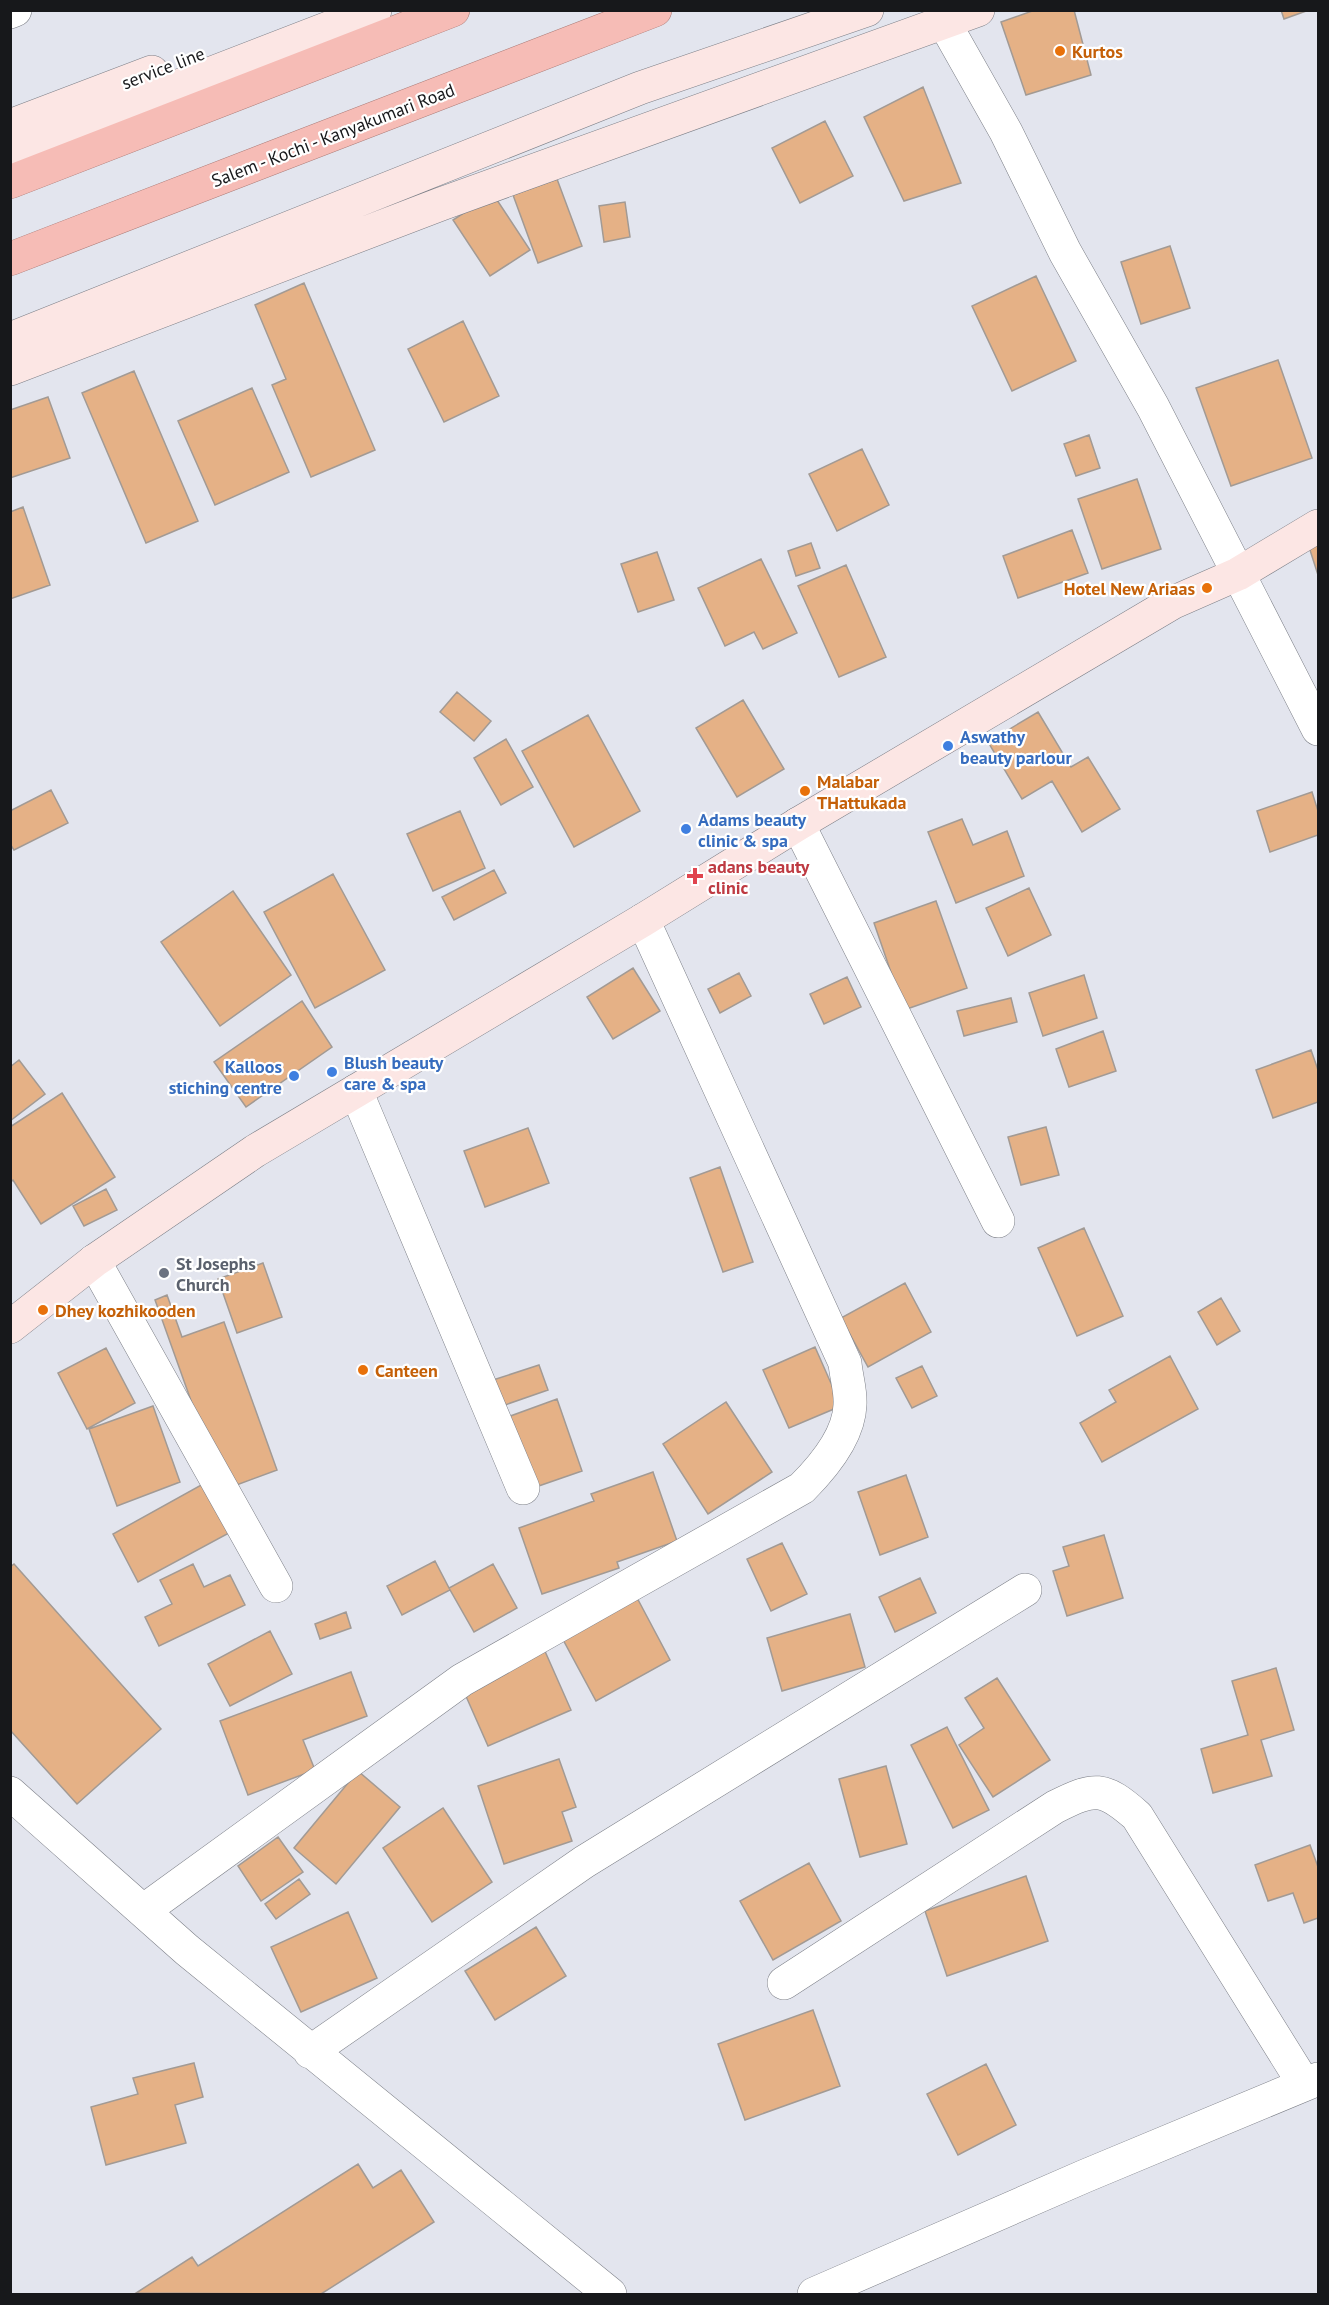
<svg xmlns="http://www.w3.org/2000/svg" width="1329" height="2305" font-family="'PT Sans',sans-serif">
  <rect width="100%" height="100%" fill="#e3e5ee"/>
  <path fill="#e5b186" stroke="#a29a94" stroke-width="1.5" d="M 1035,10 L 1074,10 L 1091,75 L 1026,95 L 1001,22 Z
    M 1281,10 L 1309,10 L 1284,19 Z
    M 923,87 L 961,183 L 904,201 L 864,117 Z
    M 825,121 L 853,176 L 800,203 L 772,148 Z
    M 557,179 L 582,246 L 538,263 L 513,195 Z
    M 493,194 L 530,250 L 490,276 L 453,220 Z
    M 625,202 L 630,237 L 604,242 L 599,206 Z
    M 1170,246 L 1190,308 L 1141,324 L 1121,262 Z
    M 1036,276 L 1076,361 L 1012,391 L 972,306 Z
    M 304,283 L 375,450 L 311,477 L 272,385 L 286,379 L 255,305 Z
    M 463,321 L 499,396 L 444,422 L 408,349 Z
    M 1278,360 L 1312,458 L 1231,486 L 1196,388 Z
    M 134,371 L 198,521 L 146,543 L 82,393 Z
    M 252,388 L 289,472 L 215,505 L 178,421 Z
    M 48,397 L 70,458 L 10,478 L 10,410 Z
    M 1089,435 L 1100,468 L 1076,476 L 1064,444 Z
    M 862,449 L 889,505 L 837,531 L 809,474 Z
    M 1137,479 L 1161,549 L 1102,569 L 1078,499 Z
    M 23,507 L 50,585 L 10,599 L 10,512 Z
    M 1072,530 L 1088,573 L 1018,598 L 1003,556 Z
    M 811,543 L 820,568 L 796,576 L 788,551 Z
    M 1318,543 L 1318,575 L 1309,547 Z
    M 657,552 L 674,600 L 638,612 L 621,564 Z
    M 761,559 L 797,633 L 763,649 L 754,632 L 725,646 L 698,588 Z
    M 846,565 L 886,657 L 839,677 L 798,586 Z
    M 457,692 L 491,721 L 474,741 L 440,712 Z
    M 743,700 L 784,769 L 737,797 L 696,728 Z
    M 1038,712 L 1071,767 L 1088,757 L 1120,809 L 1082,832 L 1052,781 L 1022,799 L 988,742 Z
    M 588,715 L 640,811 L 574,847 L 522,751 Z
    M 506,739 L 533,787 L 501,805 L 474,758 Z
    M 51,790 L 68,823 L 14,850 L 10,844 L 10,811 Z
    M 1312,792 L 1318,811 L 1318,835 L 1270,852 L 1257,811 Z
    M 460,811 L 485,868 L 433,891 L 407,834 Z
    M 962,819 L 973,845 L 1007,831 L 1024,876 L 956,903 L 928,832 Z
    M 494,870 L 506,893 L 454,920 L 442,897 Z
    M 333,874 L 385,970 L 315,1008 L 264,912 Z
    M 1029,888 L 1051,935 L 1008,956 L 986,908 Z
    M 233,891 L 291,975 L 220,1026 L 161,942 Z
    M 936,901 L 967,988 L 904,1010 L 874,923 Z
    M 633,968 L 660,1011 L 613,1039 L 587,997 Z
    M 739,973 L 751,996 L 720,1013 L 708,989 Z
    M 1084,975 L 1097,1018 L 1043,1036 L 1029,993 Z
    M 847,977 L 861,1007 L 824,1024 L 810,994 Z
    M 1011,998 L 1017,1022 L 964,1036 L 957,1011 Z
    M 302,1001 L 332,1047 L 246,1107 L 214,1062 Z
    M 1103,1031 L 1116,1071 L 1069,1087 L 1056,1049 Z
    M 1311,1050 L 1318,1070 L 1318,1102 L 1273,1118 L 1256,1070 Z
    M 19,1060 L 45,1094 L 10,1121 L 10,1067 Z
    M 62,1093 L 115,1177 L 41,1224 L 13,1180 L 10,1182 L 10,1127 Z
    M 1046,1127 L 1059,1175 L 1021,1185 L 1008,1137 Z
    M 528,1128 L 549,1183 L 485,1207 L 464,1151 Z
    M 720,1167 L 753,1262 L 723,1272 L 690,1178 Z
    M 106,1189 L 117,1210 L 84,1226 L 73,1206 Z
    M 1084,1228 L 1123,1316 L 1077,1336 L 1038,1248 Z
    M 263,1263 L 282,1317 L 237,1333 L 218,1279 Z
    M 905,1283 L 931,1332 L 868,1367 L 841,1318 Z
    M 167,1295 L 182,1337 L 224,1322 L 277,1470 L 223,1490 L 155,1300 Z
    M 1221,1298 L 1240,1331 L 1217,1345 L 1198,1312 Z
    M 815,1347 L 841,1406 L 789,1428 L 763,1370 Z
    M 106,1348 L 135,1403 L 87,1429 L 58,1373 Z
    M 1170,1356 L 1198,1409 L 1102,1462 L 1080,1423 L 1116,1402 L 1109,1390 Z
    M 539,1365 L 548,1390 L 502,1406 L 493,1380 Z
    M 922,1366 L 937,1396 L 912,1408 L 896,1378 Z
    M 557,1399 L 582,1471 L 530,1489 L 505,1418 Z
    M 726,1402 L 772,1472 L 708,1514 L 663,1444 Z
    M 153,1406 L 180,1482 L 117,1506 L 89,1429 Z
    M 653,1472 L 677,1541 L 617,1562 L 619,1568 L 542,1594 L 519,1528 L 594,1501 L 591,1494 Z
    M 906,1475 L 928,1537 L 880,1555 L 858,1492 Z
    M 203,1484 L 229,1533 L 138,1582 L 113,1534 Z
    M 1104,1535 L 1123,1598 L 1067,1616 L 1053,1571 L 1069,1566 L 1063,1547 Z
    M 782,1543 L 807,1594 L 771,1611 L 747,1559 Z
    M 435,1561 L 450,1590 L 402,1615 L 387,1586 Z
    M 14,1564 L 161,1729 L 77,1804 L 10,1730 L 10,1567 Z
    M 193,1564 L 204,1587 L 230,1575 L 245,1605 L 159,1646 L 145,1617 L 172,1604 L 160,1580 Z
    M 493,1564 L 517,1608 L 474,1632 L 449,1588 Z
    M 920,1578 L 936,1613 L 895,1632 L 879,1597 Z
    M 635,1594 L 670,1660 L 596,1701 L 560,1634 Z
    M 346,1612 L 351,1628 L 320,1639 L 315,1624 Z
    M 850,1614 L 865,1667 L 782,1691 L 767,1638 Z
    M 270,1631 L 292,1674 L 230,1706 L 208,1664 Z
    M 544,1649 L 571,1710 L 488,1746 L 461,1685 Z
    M 1276,1668 L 1294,1730 L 1261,1740 L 1272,1776 L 1213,1793 L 1201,1749 L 1248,1735 L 1232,1681 Z
    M 351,1672 L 367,1716 L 303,1740 L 315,1770 L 248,1795 L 220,1721 Z
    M 997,1678 L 1050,1760 L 993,1797 L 959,1745 L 984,1728 L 965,1698 Z
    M 947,1727 L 989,1810 L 953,1828 L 911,1745 Z
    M 559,1759 L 576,1807 L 562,1812 L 572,1841 L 504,1864 L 478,1786 Z
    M 886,1766 L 907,1844 L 860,1857 L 839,1779 Z
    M 358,1771 L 400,1807 L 336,1884 L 294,1848 Z
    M 443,1808 L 492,1882 L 432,1922 L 383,1848 Z
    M 278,1837 L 303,1872 L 261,1901 L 238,1866 Z
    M 1310,1845 L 1318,1867 L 1318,1918 L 1304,1923 L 1293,1893 L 1268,1901 L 1255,1865 Z
    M 809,1863 L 841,1921 L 773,1960 L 740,1901 Z
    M 1026,1876 L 1048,1941 L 947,1976 L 925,1911 Z
    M 299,1879 L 310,1894 L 276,1919 L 265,1904 Z
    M 348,1912 L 377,1978 L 301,2012 L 271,1947 Z
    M 536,1927 L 566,1976 L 495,2020 L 465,1971 Z
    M 813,2010 L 840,2086 L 745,2120 L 718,2044 Z
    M 194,2063 L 203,2097 L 175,2105 L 186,2143 L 106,2165 L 91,2107 L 138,2094 L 133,2078 Z
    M 986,2064 L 1016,2125 L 958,2155 L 927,2094 Z
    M 358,2164 L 373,2188 L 401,2170 L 434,2222 L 321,2294 L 136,2293 L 192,2257 L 198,2266 Z"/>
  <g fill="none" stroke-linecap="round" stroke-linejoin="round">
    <defs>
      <path id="minor" d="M 10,12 L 15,10
        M 945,24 L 1006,132 L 1065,252 L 1153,407 L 1318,729
        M 798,824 L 998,1221
        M 356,1091 L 523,1488
        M 94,1261 L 276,1586
        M 10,1793 L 187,1950 L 610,2294
        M 143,1911 L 462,1680 L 802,1488 C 823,1467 849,1436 850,1405 C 851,1391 846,1376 845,1363 L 643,920
        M 784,1983 L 1055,1807 C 1095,1787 1103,1786 1137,1816 L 1304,2084
        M 310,2052 L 584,1862 L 1025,1590
        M 814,2294 L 1085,2176 L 1318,2079"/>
      <path id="secondary" d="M 10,126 L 152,72
        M 10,151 L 375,10
        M 10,339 L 640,88 L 867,10
        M 10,369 L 441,204 L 978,10
        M 10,1327 L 94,1261 L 255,1151 L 643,920 L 798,824 L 1172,603 L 1238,574 L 1318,526"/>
      <path id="trunk" d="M 10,182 L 453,10
        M 10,259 L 655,10"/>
    </defs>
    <use href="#minor" stroke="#7c7f87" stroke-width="34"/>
    <use href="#secondary" stroke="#7c7f87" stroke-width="34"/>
    <use href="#trunk" stroke="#a77874" stroke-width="34"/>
    <use href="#minor" stroke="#fff" stroke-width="33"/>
    <use href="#secondary" stroke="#fce6e4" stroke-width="33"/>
    <use href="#trunk" stroke="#f6bcb6" stroke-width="33"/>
  </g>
  <g fill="#e8710a" stroke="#fff" stroke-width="2">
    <circle cx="1060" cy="51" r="6"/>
    <circle cx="1207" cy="588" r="6"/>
    <circle cx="805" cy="791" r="6"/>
    <circle cx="43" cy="1310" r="6"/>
    <circle cx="363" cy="1370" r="6"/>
  </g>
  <g fill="#3f7fe0" stroke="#fff" stroke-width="2">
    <circle cx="948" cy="746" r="6"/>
    <circle cx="686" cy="829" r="6"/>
    <circle cx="332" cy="1072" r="6"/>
    <circle cx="294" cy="1076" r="6"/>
  </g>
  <path fill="#e0444e" stroke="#fff" stroke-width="2" d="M692 867h6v6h6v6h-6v6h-6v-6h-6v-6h6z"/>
  <circle fill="#6b7280" stroke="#fff" stroke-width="2" cx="164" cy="1273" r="6"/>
  <g text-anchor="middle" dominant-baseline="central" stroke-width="4.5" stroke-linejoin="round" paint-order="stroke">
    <g font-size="18" font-weight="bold" fill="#c56008" stroke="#fff" text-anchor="start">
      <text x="1072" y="51">Kurtos</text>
      <text x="1195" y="588" text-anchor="end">Hotel New Ariaas</text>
      <text x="817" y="781">Malabar<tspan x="817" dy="21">THattukada</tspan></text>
      <text x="55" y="1310">Dhey kozhikooden</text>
      <text x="375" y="1370">Canteen</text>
    </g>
    <g font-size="18" fill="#17181b" stroke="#fff">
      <text transform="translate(163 68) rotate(-21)">service line</text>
      <text transform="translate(333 135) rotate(-21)">Salem - Kochi - Kanyakumari Road</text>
    </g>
    <g font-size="18" font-weight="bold" fill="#366cbe" stroke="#fff" text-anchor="start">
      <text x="960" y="736">Aswathy<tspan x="960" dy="21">beauty parlour</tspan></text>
      <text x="698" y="819">Adams beauty<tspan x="698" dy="21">clinic &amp; spa</tspan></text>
      <text x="344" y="1062">Blush beauty<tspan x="344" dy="21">care &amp; spa</tspan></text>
      <text x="282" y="1066" text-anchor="end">Kalloos<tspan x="282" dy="21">stiching centre</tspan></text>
    </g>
    <g font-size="18" font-weight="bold" fill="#be3a42" stroke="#fff" text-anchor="start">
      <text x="708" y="866">adans beauty<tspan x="708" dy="21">clinic</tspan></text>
    </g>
    <g font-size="18" font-weight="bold" fill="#5b616d" stroke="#fff" text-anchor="start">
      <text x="176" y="1263">St Josephs<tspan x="176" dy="21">Church</tspan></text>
    </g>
  </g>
  <rect width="1329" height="2305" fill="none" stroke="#17181b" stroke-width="24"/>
</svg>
